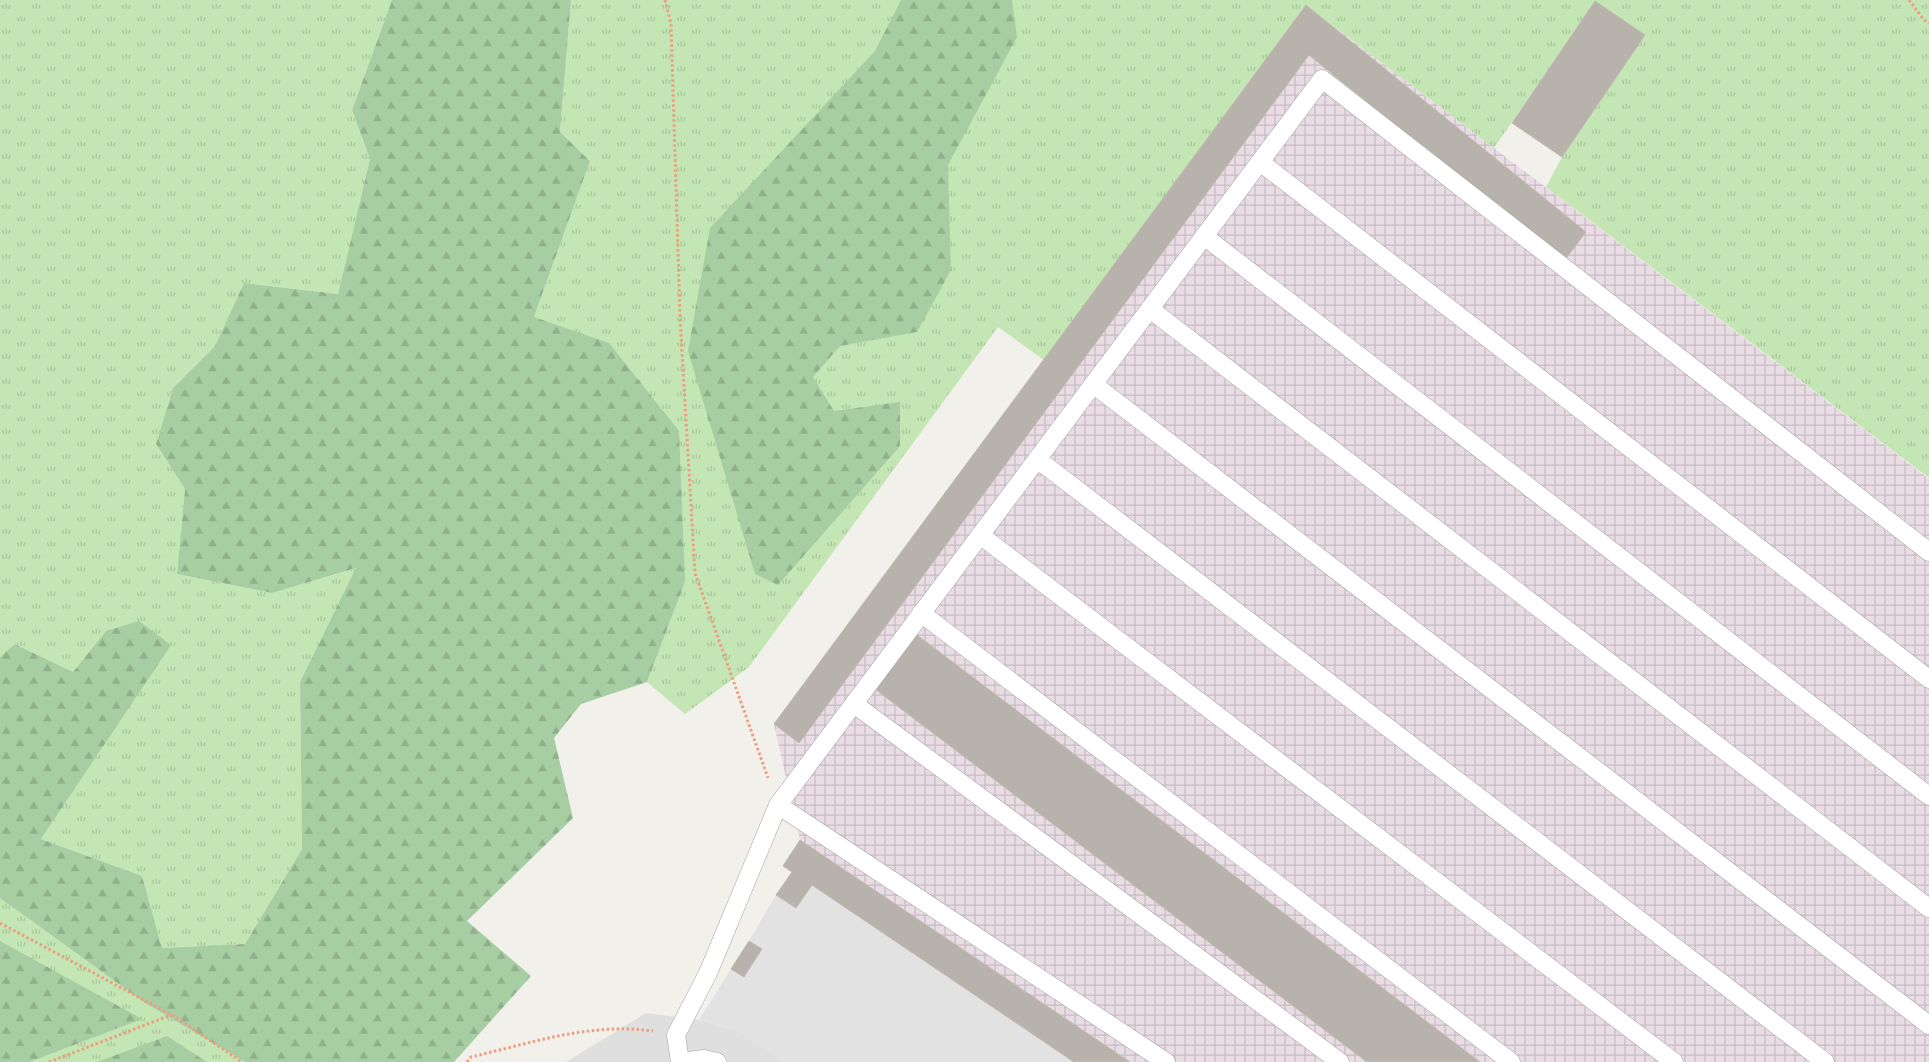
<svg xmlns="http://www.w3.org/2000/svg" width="1929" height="1062" font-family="Barlow,sans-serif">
  <defs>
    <pattern id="industrial-grid" width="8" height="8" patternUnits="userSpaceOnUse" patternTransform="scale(1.25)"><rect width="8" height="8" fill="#eadce5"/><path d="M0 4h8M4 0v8" fill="none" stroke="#c8bcc4"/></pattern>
    <pattern id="grass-tufts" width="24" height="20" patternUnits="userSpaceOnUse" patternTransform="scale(1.25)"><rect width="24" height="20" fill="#c4e6b5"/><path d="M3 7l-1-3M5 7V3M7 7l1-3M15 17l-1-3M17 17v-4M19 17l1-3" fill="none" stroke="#a8c59b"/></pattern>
    <pattern id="forest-firs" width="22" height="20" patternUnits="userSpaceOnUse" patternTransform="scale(1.25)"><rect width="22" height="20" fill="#a7cda2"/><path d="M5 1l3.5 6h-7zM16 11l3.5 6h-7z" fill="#8fb08b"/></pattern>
  </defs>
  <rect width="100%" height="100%" fill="#f1f0ea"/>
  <path fill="#e0dfdf" d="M 646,1013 L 699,1020 L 739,1031 L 783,1062 L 566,1062 Z"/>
  <path fill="url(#industrial-grid)" d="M 1306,5 L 1929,479 L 1929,1062 L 1074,1062 L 811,885 L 796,908 L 776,895 L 792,872 L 783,866 L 800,840 L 774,724 Z"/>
  <path fill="url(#grass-tufts)" d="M 0,0 L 392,0 L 352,110 L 370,159 L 338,294 L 244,283 L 215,346 L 173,388 L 156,444 L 185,489 L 177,574 L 272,593 L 357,568 L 300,682 L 302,849 L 245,944 L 162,948 L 142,876 L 41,839 L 170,645 L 106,631 L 73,672 L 16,644 L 0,657 Z
    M 571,0 L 1929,0 L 1929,478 L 1546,187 L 1562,157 L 1595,1 L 1494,148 L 1306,5 L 1044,360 L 998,327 L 749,667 L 685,714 L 647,682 L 685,582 L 534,317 L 590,161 L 560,132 Z
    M 0,898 L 145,1003 L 245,1062 L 0,1062 Z"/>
  <path fill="url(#forest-firs)" d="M 392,0 L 571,0 L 560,132 L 590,161 L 534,317 L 609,343 L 679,431 L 685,582 L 647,682 L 581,704 L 554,738 L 573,818 L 467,921 L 531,976 L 454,1062 L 245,1062 L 145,1003 L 0,898 L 0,657 L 15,644 L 73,672 L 106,631 L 139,621 L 171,645 L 41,839 L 142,876 L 162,948 L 245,944 L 302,849 L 300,682 L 356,568 L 272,593 L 177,574 L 185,489 L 156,444 L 173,388 L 215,346 L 244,283 L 338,294 L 370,159 L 352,110 Z
    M 901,0 L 1012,0 L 1017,37 L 948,165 L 951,270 L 917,332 L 840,346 L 813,377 L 834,411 L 900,402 L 900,446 L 778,585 L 755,574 L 688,351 L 710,228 L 875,51 Z
    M 0,941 L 142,1019 L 29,1062 L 0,1062 Z
    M 167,1036 L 207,1062 L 97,1062 Z"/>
  <path fill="#e2e2e2" d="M 812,885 L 1074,1062 L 783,1062 L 739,1031 L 699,1020 L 731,969 L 744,977 L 762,950 L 749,941 L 776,895 L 796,908 Z"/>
  <path fill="#b7b3ac" stroke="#c2baad" d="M 1595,1 L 1645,35 L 1562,157 L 1512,123 Z
    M 1306,5 L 1586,232 L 1564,261 L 1309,55 L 799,743 L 774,724 Z
    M 917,635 L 1480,1062 L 1367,1062 L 875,689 Z
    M 800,840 L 1130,1062 L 1074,1062 L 812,885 L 796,908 L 776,895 L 792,872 L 783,866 Z
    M 749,941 L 762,949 L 744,977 L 731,969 Z"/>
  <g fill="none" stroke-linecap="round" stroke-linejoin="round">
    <defs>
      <path id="service" d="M 1260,162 L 1929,679
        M 1204,236 L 1929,796
        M 1150,309 L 1929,908
        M 1093,384 L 1929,1025
        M 1037,459 L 1825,1062
        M 980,535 L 1674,1062
        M 921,613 L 1511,1062
        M 854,704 L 1340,1062
        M 778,805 L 1166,1062
        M 680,1062 L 676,1035 L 708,973 L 778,805 L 1322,79 L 1929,552
        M 680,1062 L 704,1059 L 717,1062"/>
    </defs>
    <use href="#service" stroke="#a3a3a3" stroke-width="19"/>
    <path stroke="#ee9e7e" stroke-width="3" stroke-dasharray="2.5 2.5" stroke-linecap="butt" d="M 665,0 L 671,24 L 680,317 L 695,573 L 768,778
      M 1909,0 L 1924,20 L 1929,23
      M 0,923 L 172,1015 L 242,1062
      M 49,1062 L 171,1015
      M 467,1062 L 471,1057 C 531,1043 592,1022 653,1031"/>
    <use href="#service" stroke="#fff" stroke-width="18"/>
  </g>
</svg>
